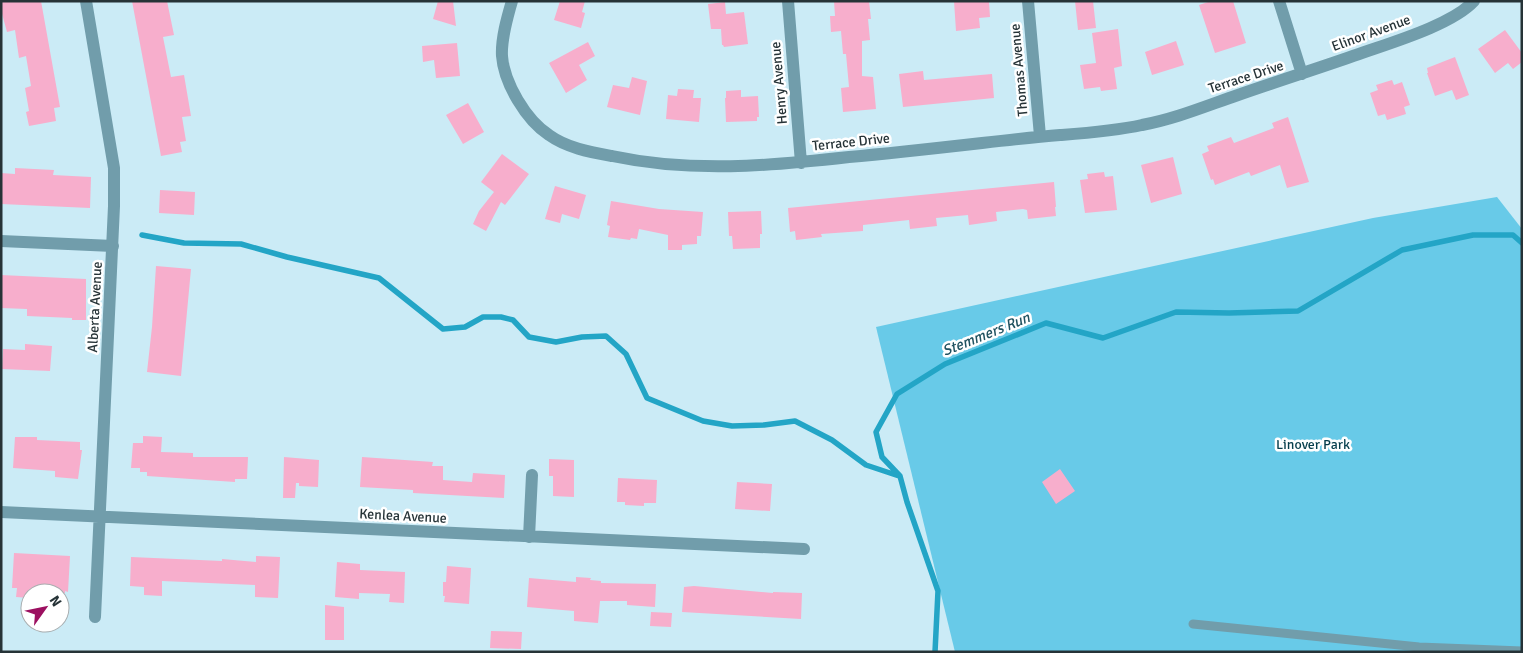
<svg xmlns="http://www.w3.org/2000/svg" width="1523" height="653" font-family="Signika,sans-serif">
  <rect width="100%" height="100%" fill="#cbebf6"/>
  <path fill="#68cae8" d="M 1497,197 L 1522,229 L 1522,652 L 955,652 L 876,327 L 1373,218 Z"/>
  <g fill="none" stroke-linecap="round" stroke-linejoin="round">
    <path stroke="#23a5c6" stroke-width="5.5" d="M 142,235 L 184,243 L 241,244 L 287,257 L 379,278 L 443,329 L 465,327 L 483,317 L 501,317 L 513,320 L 529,337 L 556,342 L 582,337 L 606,336 L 626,354 L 647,398 L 703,421 L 732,426 L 764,425 L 795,421 L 832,440 L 866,465 L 899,476
      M 935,652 L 938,591 L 907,502 L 900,476 L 882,457 L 876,432 L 897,394 L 945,364 L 1046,323 L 1103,338 L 1176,312 L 1229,313 L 1298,311 L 1402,250 L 1473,235 L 1513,235 L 1522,243"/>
  </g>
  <path fill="#f7aecc" d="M 1,1 L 41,1 L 60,107 L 54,108 L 56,121 L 29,126 L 26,112 L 29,111 L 25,88 L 31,86 L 26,56 L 19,58 L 15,30 L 7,32 L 1,10 Z
    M 132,1 L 167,1 L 174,35 L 163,37 L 171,77 L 184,75 L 191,116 L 182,117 L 186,141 L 180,142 L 182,152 L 161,156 Z
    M 438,1 L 453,1 L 456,26 L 433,19 Z
    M 560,1 L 585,1 L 582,12 L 585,13 L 581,28 L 554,20 Z
    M 834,1 L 869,1 L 871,19 L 868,19 L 870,40 L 862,41 L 862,76 L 873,77 L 876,109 L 843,112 L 841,88 L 849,87 L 846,54 L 843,54 L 841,31 L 831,32 L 830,16 L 835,16 Z
    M 954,1 L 989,2 L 990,17 L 979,18 L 980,28 L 956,31 Z
    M 1075,1 L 1093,1 L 1096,28 L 1078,30 Z
    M 1211,1 L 1233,1 L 1246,43 L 1215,53 L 1199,5 Z
    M 725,2 L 726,14 L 744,12 L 748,44 L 724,47 L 723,45 L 722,45 L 721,29 L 711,29 L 708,4 Z
    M 1118,29 L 1122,66 L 1114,68 L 1117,89 L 1101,91 L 1100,87 L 1084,89 L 1080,65 L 1096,63 L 1092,33 Z
    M 1505,30 L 1522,53 L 1522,62 L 1513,69 L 1508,63 L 1495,73 L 1478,49 Z
    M 1176,41 L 1184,65 L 1152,75 L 1145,52 Z
    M 588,42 L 595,56 L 579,65 L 587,80 L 566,93 L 549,63 Z
    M 457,43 L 460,76 L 436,78 L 434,60 L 423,62 L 422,46 Z
    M 1455,57 L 1469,95 L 1456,100 L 1452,90 L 1435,96 L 1427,73 L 1428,73 L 1427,68 Z
    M 923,71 L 924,80 L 992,74 L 994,98 L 903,107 L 899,74 Z
    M 632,77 L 647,81 L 640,115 L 607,107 L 613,85 L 629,88 Z
    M 1392,80 L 1394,85 L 1402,82 L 1410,105 L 1404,107 L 1406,114 L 1387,120 L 1385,114 L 1378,116 L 1370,93 L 1378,90 L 1376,85 Z
    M 678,89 L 694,90 L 693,98 L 701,98 L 699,122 L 666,119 L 668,95 L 677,96 Z
    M 741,90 L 741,97 L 758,96 L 759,117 L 757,117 L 757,121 L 726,122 L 725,98 L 726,98 L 726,91 Z
    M 468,103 L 484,132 L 463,144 L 446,115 Z
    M 1288,117 L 1309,182 L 1287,188 L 1280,165 L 1251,176 L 1249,172 L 1215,185 L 1213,179 L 1211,180 L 1202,154 L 1209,151 L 1207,146 L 1231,137 L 1234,143 L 1274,128 L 1272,123 Z
    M 502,154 L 529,174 L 505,205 L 501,202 L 486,231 L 473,224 L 479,211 L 494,192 L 481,182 Z
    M 1173,157 L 1182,194 L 1151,203 L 1141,165 Z
    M 15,168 L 54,170 L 53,175 L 91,177 L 90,208 L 1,204 L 1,173 L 15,174 Z
    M 1104,172 L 1105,177 L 1113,176 L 1117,210 L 1085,213 L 1080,180 L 1088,179 L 1087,174 Z
    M 1054,182 L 1056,207 L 1055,207 L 1056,216 L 1028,219 L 1027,210 L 1023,209 L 996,212 L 997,221 L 969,225 L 968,215 L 936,218 L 937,226 L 910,229 L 909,220 L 863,225 L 863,231 L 821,234 L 822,237 L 796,240 L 795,231 L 790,232 L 788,208 Z
    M 555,186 L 586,195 L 579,219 L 562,214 L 560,223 L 545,219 Z
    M 160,190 L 195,192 L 194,215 L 159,213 Z
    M 611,201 L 659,209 L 703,212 L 701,236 L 697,236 L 697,244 L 682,245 L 682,250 L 668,250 L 668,235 L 639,229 L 637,239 L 631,238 L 630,240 L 608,237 L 610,226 L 607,225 Z
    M 761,211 L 762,234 L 760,234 L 760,248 L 733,249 L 732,236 L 729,236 L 728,212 Z
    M 156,266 L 191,269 L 181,376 L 147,372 L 152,327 Z
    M 1,275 L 86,279 L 86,320 L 72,320 L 72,318 L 27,316 L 27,309 L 1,308 Z
    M 25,344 L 52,346 L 50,371 L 2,369 L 3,349 L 25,350 Z
    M 143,436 L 162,437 L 161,452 L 193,453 L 193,457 L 248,457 L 247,479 L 235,479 L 235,482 L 147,476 L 147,472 L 140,472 L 140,468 L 131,468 L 133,443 L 143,443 Z
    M 15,437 L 37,437 L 37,440 L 80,442 L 80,450 L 82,450 L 78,479 L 55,477 L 55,471 L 13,468 Z
    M 284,457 L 319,460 L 318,487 L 299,486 L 299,483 L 296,483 L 295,498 L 283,498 Z
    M 362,457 L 433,462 L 432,466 L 443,466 L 443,480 L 472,482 L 473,473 L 505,475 L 504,498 L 413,493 L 413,490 L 360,487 Z
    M 549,459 L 574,460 L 574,497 L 553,496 L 553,476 L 549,476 Z
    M 1060,469 L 1075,491 L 1056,504 L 1042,482 Z
    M 618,478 L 657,480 L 656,503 L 644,503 L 644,506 L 625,505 L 625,502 L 617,502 Z
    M 737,482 L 772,484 L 770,511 L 735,509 Z
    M 14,553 L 70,556 L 68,592 L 65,591 L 65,593 L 30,593 L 30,598 L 16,597 L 17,588 L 12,588 Z
    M 256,556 L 280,557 L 278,598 L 255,597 L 255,585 L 162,581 L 162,596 L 144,595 L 144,587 L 130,586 L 131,557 L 222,561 L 222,559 L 256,562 Z
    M 337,562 L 360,564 L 360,570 L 405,572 L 404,603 L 389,602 L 390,594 L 359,593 L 359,599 L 335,597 Z
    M 447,566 L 471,568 L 469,604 L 444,602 L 445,596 L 443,596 L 443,582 L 446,582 Z
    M 576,577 L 591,578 L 590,580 L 601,581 L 601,583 L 656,584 L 655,607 L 627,605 L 627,601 L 600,601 L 598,623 L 574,621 L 574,611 L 527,607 L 529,578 L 576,582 Z
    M 694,586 L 773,593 L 773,592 L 802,593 L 801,619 L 682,612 L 684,587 Z
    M 325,605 L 344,607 L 344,640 L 325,640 Z
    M 651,612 L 672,613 L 671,627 L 650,626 Z
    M 491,631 L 522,632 L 521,649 L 490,648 Z"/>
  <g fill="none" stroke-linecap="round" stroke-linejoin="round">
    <path stroke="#719dab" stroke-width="9" d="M 1193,624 L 1419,647 L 1522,651"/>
    <path stroke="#719dab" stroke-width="12" d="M 86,1 L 114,168 L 114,206 L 95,617
      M 512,1 C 507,18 501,39 502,56 C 504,83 526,120 549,135 C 567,148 590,152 612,156 C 692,173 769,166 849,157 C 894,153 938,148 982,143 C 1008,140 1034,137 1060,135 C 1087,133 1115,131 1142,125 C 1175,119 1206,106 1238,95 C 1278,81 1319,68 1359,54 C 1390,43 1452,25 1474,1
      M 788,1 L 801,163
      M 1028,1 L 1040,136
      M 1279,1 L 1302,74
      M 1,241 L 113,246
      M 1,512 L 804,549
      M 529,537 L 532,475"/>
  </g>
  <g text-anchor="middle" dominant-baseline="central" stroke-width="5" stroke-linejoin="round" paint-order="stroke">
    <g font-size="14" fill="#263337" stroke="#fff">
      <text transform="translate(1371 33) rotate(-20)">Elinor Avenue</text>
      <text transform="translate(1019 70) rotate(-95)">Thomas Avenue</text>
      <text transform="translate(1246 77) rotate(-18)">Terrace Drive</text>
      <text transform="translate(779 83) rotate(-95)">Henry Avenue</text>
      <text transform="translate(851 142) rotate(-6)">Terrace Drive</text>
      <text transform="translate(95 307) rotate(-87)">Alberta Avenue</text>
      <text transform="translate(403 516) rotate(3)">Kenlea Avenue</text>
    </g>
    <g font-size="14" fill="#063e4c" stroke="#fff">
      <text x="1313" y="444">Linover Park</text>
    </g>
    <g font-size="15" font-style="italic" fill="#205260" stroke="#fff">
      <text transform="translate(986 334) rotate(-22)">Stemmers Run</text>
    </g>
  </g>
  <rect width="1523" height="653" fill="none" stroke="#263337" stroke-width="5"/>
  <g transform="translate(45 608) rotate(57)"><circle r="24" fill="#ffffff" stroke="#a8adaf"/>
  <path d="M0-4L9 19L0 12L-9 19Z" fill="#9c1060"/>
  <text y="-8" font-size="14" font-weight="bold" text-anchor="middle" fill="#263337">N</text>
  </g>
</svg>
